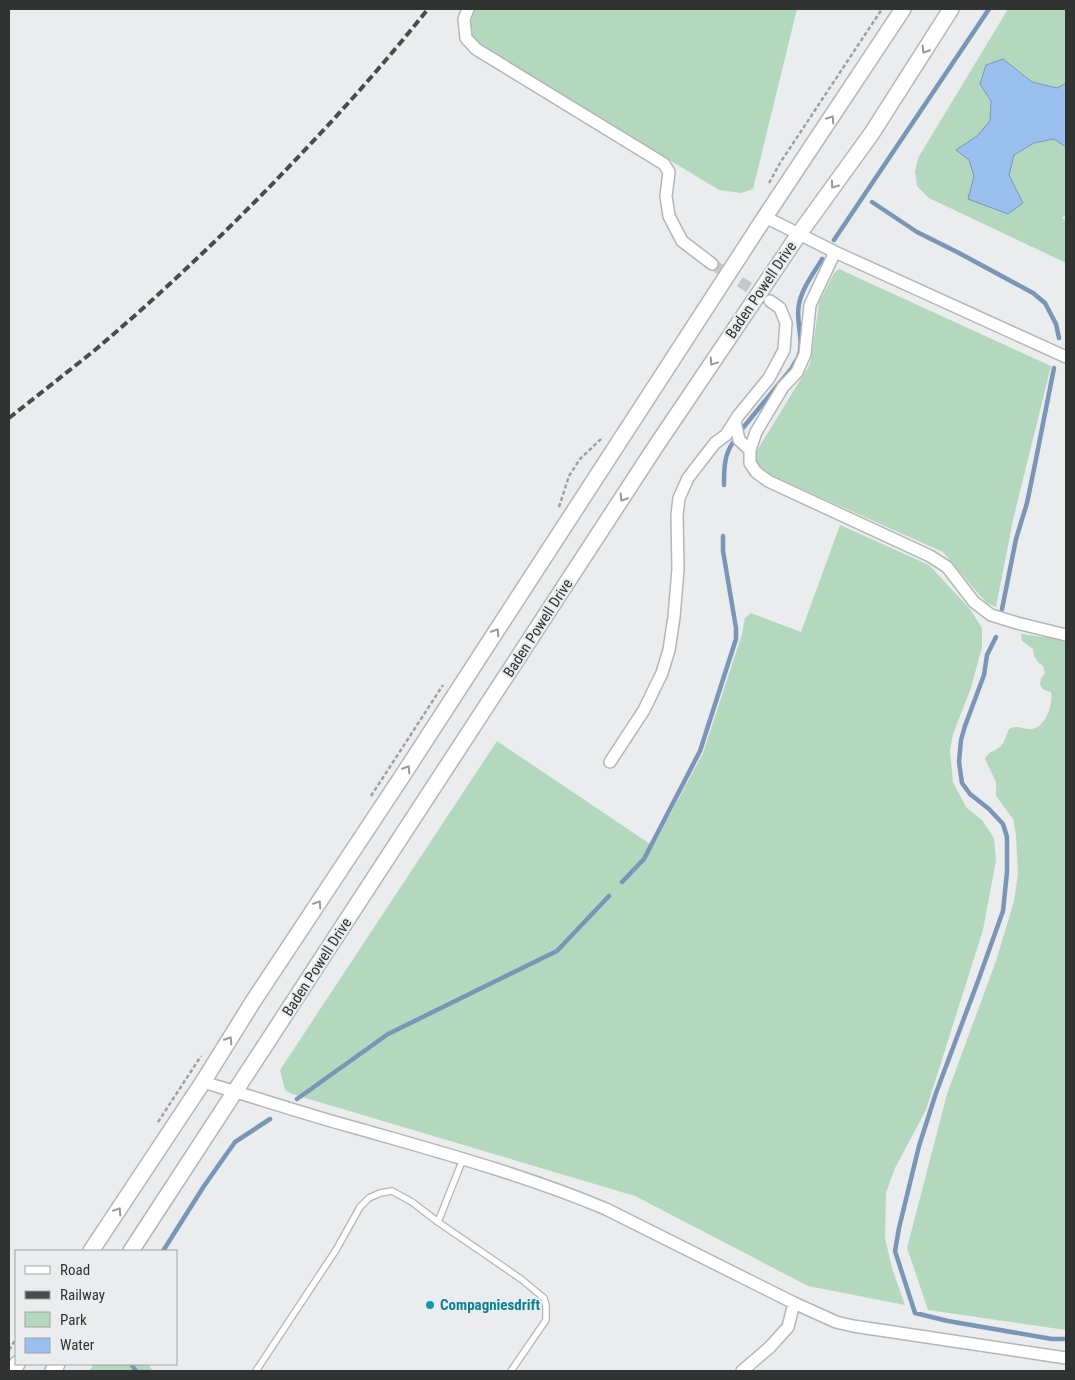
<svg xmlns="http://www.w3.org/2000/svg" width="1075" height="1380" font-family="'Roboto Condensed',sans-serif">
  <rect width="100%" height="100%" fill="#eaecee"/>
  <path fill="#b4d8be" d="M 473,9 L 797,9 L 753,189 L 741,193 L 719,190 L 475,42 C 466,28 468,23 473,9 Z
    M 1008,9 L 1066,9 L 1066,83 L 1057,88 L 1032,82 L 1020,72 L 980,84 L 991,101 L 990,121 L 977,136 L 956,150 L 969,160 L 974,176 L 1023,203 L 1009,175 L 1014,155 L 1034,143 L 1055,139 L 1066,147 L 1066,214 L 1062,218 L 1066,220 L 1066,263 L 929,198 L 917,186 L 915,171 L 918,158 Z
    M 839,269 L 1051,366 L 1013,520 L 996,607 L 987,603 L 976,591 L 943,552 L 766,473 C 757,465 754,460 758,449 L 810,364 L 813,346 L 819,303 L 834,273 Z
    M 840,525 L 929,565 L 970,609 L 982,628 L 982,647 L 971,688 L 953,734 L 950,751 L 953,782 L 966,807 L 982,820 L 994,838 L 996,860 L 983,930 L 926,1110 L 895,1168 L 886,1193 L 885,1238 L 892,1268 L 905,1305 L 808,1286 L 635,1196 L 292,1094 L 285,1090 L 280,1070 L 497,741 L 653,846 L 703,753 L 742,634 L 745,618 L 751,613 L 801,632 Z
    M 1021,634 L 1066,640 L 1066,1330 L 928,1310 L 907,1248 L 947,1094 L 996,961 L 1014,901 L 1018,874 L 1016,835 L 1013,819 L 996,796 L 996,782 L 985,759 C 989,750 993,753 1000,747 C 1005,742 1006,735 1009,729 C 1019,724 1022,730 1032,729 C 1047,726 1053,704 1051,692 L 1044,690 L 1040,685 L 1041,678 L 1045,673 L 1043,666 L 1038,662 L 1034,656 L 1033,649 L 1022,641 Z
    M 94,1364 L 148,1364 L 153,1371 L 89,1371 Z"/>
  <path fill="#9ac0ef" stroke="#7a95b6" d="M 1003,59 L 1032,82 L 1057,88 L 1066,83 L 1066,147 L 1054,139 L 1034,143 L 1014,155 L 1009,175 L 1023,203 L 1008,214 L 968,199 L 974,176 L 969,160 L 956,150 L 977,136 L 990,121 L 991,101 L 980,84 L 986,65 Z"/>
  <g fill="none" stroke-linecap="round" stroke-linejoin="round">
    <path stroke="#7a95b6" stroke-width="4.5" d="M 872,202 L 917,232 L 959,253 L 1033,293 L 1045,303 L 1056,324 L 1059,338
      M 834,240 L 989,9
      M 742,429 L 792,368 C 793,365 796,361 798,358 C 805,340 795,322 799,304 C 802,288 814,273 822,259
      M 724,485 C 724,469 724,454 734,441
      M 1002,609 L 1016,539 L 1027,503 L 1035,464 L 1054,368
      M 996,637 L 987,655 L 984,675 L 965,726 L 961,740 L 959,762 L 962,783 L 970,794 L 989,809 L 1003,824 L 1007,837 L 1007,872 L 1003,911 L 978,981 L 936,1093 L 919,1146 L 899,1228 L 895,1251 L 915,1313 L 948,1321 L 1052,1339 L 1066,1339
      M 622,882 L 644,859 L 700,751 L 736,639 L 736,628 L 723,551 L 723,536
      M 297,1099 L 388,1034 L 557,951 L 609,896
      M 163,1251 L 204,1186 L 235,1142 L 270,1119
      M 131,1364 L 136,1371"/>
    <path stroke="#c5c7c8" stroke-width="11" stroke-dasharray="11 5.5" stroke-linecap="butt" d="M 712,264 L 764,297"/>
    <defs>
      <path id="service" d="M 438,1222 L 521,1279 L 544,1298 L 546,1305 L 546,1320 L 511,1371
        M 256,1371 L 336,1250 L 360,1207 L 369,1198 L 380,1193 L 392,1191 L 412,1202 L 438,1222 L 463,1159"/>
      <path id="minor" d="M 468,9 L 464,19 L 466,38 L 476,49 L 664,164 L 669,172 L 666,196 L 669,216 L 682,241 L 712,264
        M 765,217 L 835,252 L 1066,357
        M 835,252 L 810,305 L 805,354 L 797,372 L 783,387 L 756,432 L 750,450 L 750,463 L 756,472 L 768,481 L 930,556 L 947,567 L 974,602 L 991,615 L 1017,623 L 1066,635
        M 735,421 L 739,440 L 750,450
        M 610,762 L 644,710 L 662,673 L 669,650 L 674,617 L 678,569 L 677,515 L 679,498 L 688,478 L 715,443 L 726,435 L 738,416 L 769,378 L 784,350 L 786,323 L 780,308 L 770,301
        M 203,1082 C 254,1097 305,1114 356,1128 C 440,1152 525,1175 606,1209 L 794,1303 L 836,1322 L 853,1326 L 1066,1358
        M 742,1371 L 770,1347 L 788,1327 L 794,1303"/>
      <path id="secondary" d="M 91,1251 L 203,1082 L 254,1000 L 403,775 L 765,217 L 903,9
        M 131,1251 L 656,446 L 799,234 L 872,133 L 951,9
        M 12,1371 L 17,1364
        M 53,1371 L 57,1364"/>
    </defs>
    <use href="#service" stroke="#b3b5b7" stroke-width="8"/>
    <use href="#minor" stroke="#b3b5b7" stroke-width="14"/>
    <use href="#secondary" stroke="#b3b5b7" stroke-width="18"/>
    <path stroke="#9e9fa0" stroke-width="2.5" stroke-dasharray="4 2.5" stroke-linecap="butt" d="M 769,183 L 780,163 L 882,9
      M 559,507 L 569,476 L 580,459 L 603,437
      M 371,796 L 443,685
      M 158,1122 L 201,1056
      M 9,1350 L 16,1339"/>
    <use href="#service" stroke="#fff" stroke-width="5.5"/>
    <use href="#minor" stroke="#fff" stroke-width="11"/>
    <use href="#secondary" stroke="#fff" stroke-width="15"/>
    <path stroke="#4a4b4b" stroke-width="4" stroke-dasharray="8 4" stroke-linecap="butt" d="M 9,418 C 37,396 66,373 95,350 C 167,289 236,223 301,154 C 345,108 388,59 428,9"/>
  </g>
  <defs><path id="oneway-chevron" d="M-2-3.5L2.5 0L-2 3.5" fill="none" stroke-width="1.6" stroke-linecap="round" stroke-linejoin="round" transform="scale(1.25)"/></defs>
  <g stroke="#989898">
    <use href="#oneway-chevron" transform="translate(925 50) rotate(122)"/>
    <use href="#oneway-chevron" transform="translate(831 119) rotate(-57)"/>
    <use href="#oneway-chevron" transform="translate(834 185) rotate(126)"/>
    <use href="#oneway-chevron" transform="translate(713 362) rotate(124)"/>
    <use href="#oneway-chevron" transform="translate(623 498) rotate(123)"/>
    <use href="#oneway-chevron" transform="translate(496 632) rotate(-57)"/>
    <use href="#oneway-chevron" transform="translate(407 769) rotate(-57)"/>
    <use href="#oneway-chevron" transform="translate(318 904) rotate(-57)"/>
    <use href="#oneway-chevron" transform="translate(229 1040) rotate(-58)"/>
    <use href="#oneway-chevron" transform="translate(118 1211) rotate(-57)"/>
  </g>
  <circle fill="#0f9aa8" stroke="#eaecee" stroke-width="2" cx="430" cy="1305" r="5"/>
  <g text-anchor="middle" dominant-baseline="central" stroke-width="4.5" stroke-linejoin="round" paint-order="stroke">
    <g font-size="15" fill="#313232" stroke="#eaecee">
      <text transform="translate(761 290) rotate(-56)">Baden Powell Drive</text>
      <text transform="translate(538 628) rotate(-57)">Baden Powell Drive</text>
      <text transform="translate(317 967) rotate(-57)">Baden Powell Drive</text>
    </g>
    <g font-size="15" font-weight="bold" fill="#0d838f" stroke="#eaecee" text-anchor="start">
      <text x="440" y="1305">Compagniesdrift</text>
    </g>
  </g>
  <rect width="1075" height="1380" fill="none" stroke="#313232" stroke-width="20"/>
  <rect x="15" y="1250" width="162" height="115" fill="#eaecee" stroke="#a0a2a3"/>
  <rect x="25" y="1266" width="25" height="8" fill="#ffffff" stroke="#a0a2a3"/>
  <text x="60" y="1275" font-size="15" fill="#313232">Road</text>
  <rect x="25" y="1291" width="25" height="8" fill="#4a4b4b" stroke="#a0a2a3"/>
  <text x="60" y="1300" font-size="15" fill="#313232">Railway</text>
  <rect x="25" y="1312" width="25" height="15" fill="#b4d8be" stroke="#a0a2a3"/>
  <text x="60" y="1325" font-size="15" fill="#313232">Park</text>
  <rect x="25" y="1338" width="25" height="15" fill="#9ac0ef" stroke="#a0a2a3"/>
  <text x="60" y="1350" font-size="15" fill="#313232">Water</text>
</svg>
